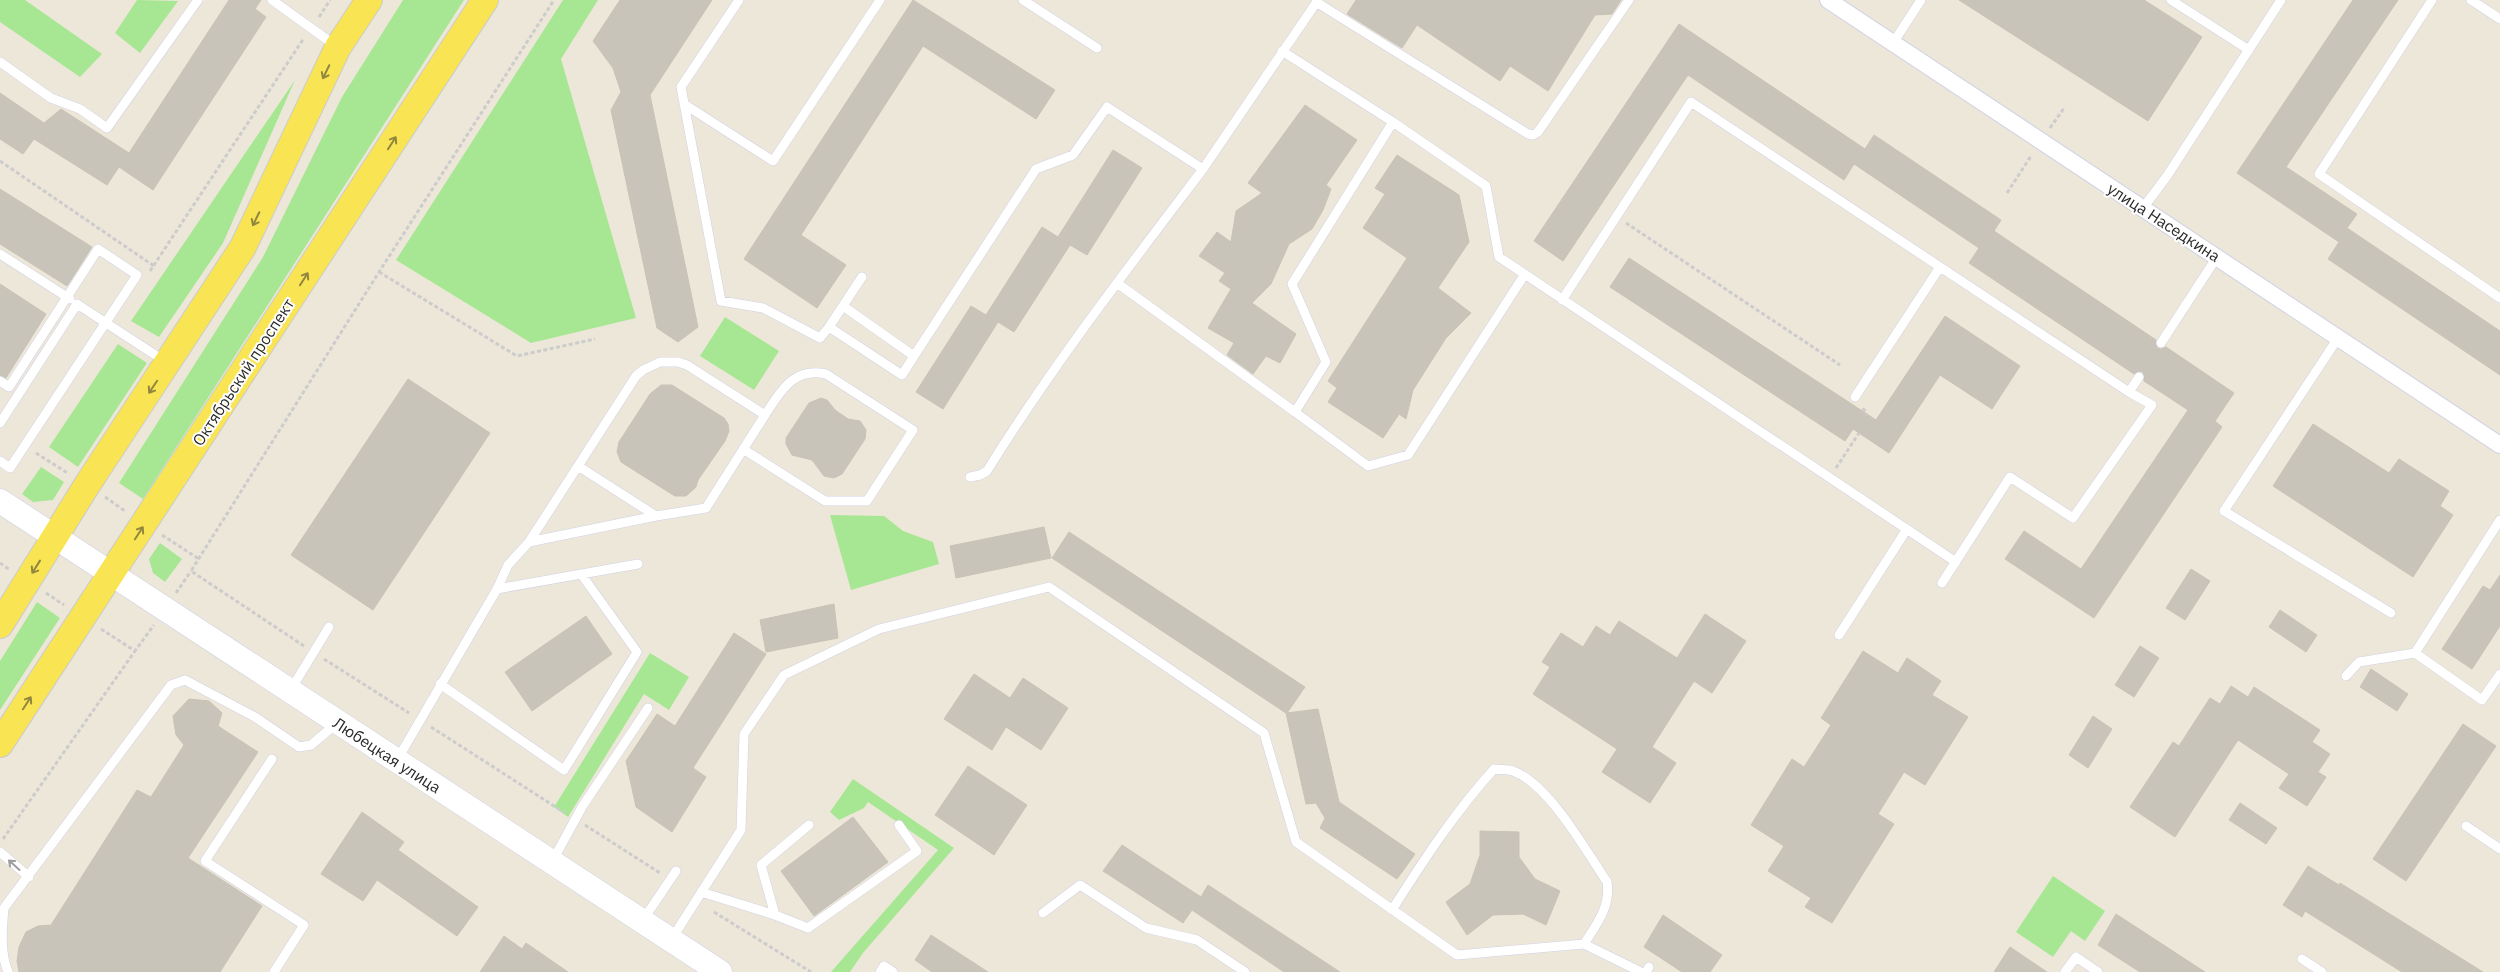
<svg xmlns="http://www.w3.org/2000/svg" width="2500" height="972" font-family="'IBM Plex Sans',sans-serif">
  <rect width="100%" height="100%" fill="#ede7da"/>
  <path fill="#a7e793" d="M 0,0 L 25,0 L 102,54 L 80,77 L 0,22 Z
    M 137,0 L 178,1 L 140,53 L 115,33 Z
    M 403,0 L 464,0 L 143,499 L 119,483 L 263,257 L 342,97 Z
    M 563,0 L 598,0 L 561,59 L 636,318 L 531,343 L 396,260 Z
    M 295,80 L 223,243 L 159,337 L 131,321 Z
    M 725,317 L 779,351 L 754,390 L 700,356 Z
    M 118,344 L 147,363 L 78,467 L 49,447 Z
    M 41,467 L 64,482 L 53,500 L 33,502 L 22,494 Z
    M 830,515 L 884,516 L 903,531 L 933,542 L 939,564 L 851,590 Z
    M 160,543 L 182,559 L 165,582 L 153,573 L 149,559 Z
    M 37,602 L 60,618 L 0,710 L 0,661 Z
    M 650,653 L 689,677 L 669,710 L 644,694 L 568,817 L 554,807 Z
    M 853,779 L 954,848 L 863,953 L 850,972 L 831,972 L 938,850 L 868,802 L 864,808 L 839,820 L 830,812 Z
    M 2053,876 L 2105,911 L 2085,941 L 2071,931 L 2053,957 L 2016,932 Z"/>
  <path fill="#c8c4ba" stroke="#c8c3b4" d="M 229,0 L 261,0 L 255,9 L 266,17 L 153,190 L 119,167 L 107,185 L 34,139 L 23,154 L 0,139 L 0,93 L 44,123 L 61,109 L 129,153 Z
    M 620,0 L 712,0 L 650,95 L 698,327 L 678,342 L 657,328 L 611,110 L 621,92 L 613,68 L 593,41 Z
    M 913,0 L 1055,90 L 1036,119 L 923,46 L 801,235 L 846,265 L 817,308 L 744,259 Z
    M 1356,0 L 1621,0 L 1612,14 L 1595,15 L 1548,91 L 1510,66 L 1500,81 L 1417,25 L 1402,48 L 1347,14 Z
    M 1959,0 L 2144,0 L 2202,37 L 2148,121 Z
    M 2353,0 L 2398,0 L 2286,167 L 2357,214 L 2347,228 L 2500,331 L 2500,375 L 2328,259 L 2339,242 L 2237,173 Z
    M 1679,24 L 1865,149 L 1874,135 L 2001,220 L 1994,231 L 2156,340 L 2157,348 L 2161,349 L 2166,347 L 2234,393 L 2215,421 L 2222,427 L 2094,618 L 2005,559 L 2024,531 L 2081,569 L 2188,410 L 2144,381 L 2143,372 L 2139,371 L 2134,374 L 1969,263 L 1979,248 L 1854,164 L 1844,180 L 1688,75 L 1563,261 L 1534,241 Z
    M 1305,105 L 1357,140 L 1326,185 L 1331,189 L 1323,210 L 1312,229 L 1289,244 L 1271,284 L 1252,303 L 1296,334 L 1280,363 L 1266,356 L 1253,374 L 1227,355 L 1234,343 L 1208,328 L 1231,289 L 1219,281 L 1225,273 L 1199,256 L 1217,232 L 1231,242 L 1236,211 L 1262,193 L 1248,183 Z
    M 1113,150 L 1142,168 L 1087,255 L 1070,245 L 1014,332 L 998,322 L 943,409 L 916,392 L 971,306 L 986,315 L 1042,227 L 1058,237 Z
    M 1397,155 L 1459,195 L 1469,242 L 1438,288 L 1471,313 L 1446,338 L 1413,390 L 1406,419 L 1399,414 L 1383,438 L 1328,402 L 1337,388 L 1328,381 L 1407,258 L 1363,228 L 1385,194 L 1375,188 Z
    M 0,189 L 92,247 L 67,286 L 0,244 Z
    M 1629,258 L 1876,420 L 1945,316 L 2020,366 L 1992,409 L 1940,375 L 1889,453 L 1853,429 L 1845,441 L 1610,287 Z
    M 0,284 L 46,314 L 6,378 L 0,375 Z
    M 408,379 L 490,433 L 373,610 L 291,555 Z
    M 661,385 L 672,385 L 724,418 L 728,424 L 729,431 L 725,441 L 698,480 L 696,487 L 686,496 L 675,496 L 670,493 L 621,462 L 617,452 L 619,442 L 650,394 Z
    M 821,398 L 827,400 L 835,410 L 848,419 L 860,421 L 866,430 L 865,439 L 842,474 L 834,478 L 824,476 L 812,460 L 792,455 L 786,444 L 786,438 L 809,403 Z
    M 2313,424 L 2389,473 L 2399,459 L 2449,491 L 2440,506 L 2453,515 L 2413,577 L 2273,486 Z
    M 1044,527 L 1051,558 L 956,578 L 950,546 Z
    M 1069,532 L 1305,687 L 1287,713 L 1318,709 L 1339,802 L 1415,854 L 1397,879 L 1320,828 L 1325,818 L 1316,803 L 1306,804 L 1286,713 L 1052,558 Z
    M 2191,569 L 2210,581 L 2185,620 L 2166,608 Z
    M 2500,575 L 2500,626 L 2472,669 L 2442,649 L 2483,586 L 2490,590 Z
    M 834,604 L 838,638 L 766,652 L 760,620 Z
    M 2280,610 L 2317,635 L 2306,652 L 2269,627 Z
    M 1705,614 L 1746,641 L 1712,693 L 1694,681 L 1652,747 L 1676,763 L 1650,803 L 1602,772 L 1617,749 L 1533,694 L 1550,667 L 1542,662 L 1561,633 L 1583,647 L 1596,626 L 1610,635 L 1619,621 L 1677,658 Z
    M 586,616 L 612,654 L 532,711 L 505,672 Z
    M 734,633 L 766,654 L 693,768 L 706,777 L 672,832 L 636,807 L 626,761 L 657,714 L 675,726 Z
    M 2140,646 L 2159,658 L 2134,697 L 2115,685 Z
    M 1863,651 L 1898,673 L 1907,658 L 1941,681 L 1932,695 L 1968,717 L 1925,785 L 1904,772 L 1878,814 L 1894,824 L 1832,923 L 1805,907 L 1811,898 L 1768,871 L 1784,846 L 1751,825 L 1792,759 L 1804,767 L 1831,725 L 1821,718 Z
    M 2371,669 L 2408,694 L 2397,711 L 2360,687 Z
    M 974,674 L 1010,698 L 1023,678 L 1068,708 L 1041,750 L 1006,727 L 992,750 L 944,719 Z
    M 2231,686 L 2248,697 L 2254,687 L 2320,730 L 2312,742 L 2330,754 L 2318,772 L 2326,777 L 2307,806 L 2279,788 L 2289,774 L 2238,740 L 2175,837 L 2130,807 L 2173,742 L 2179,746 L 2210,698 L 2220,704 Z
    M 189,699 L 209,701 L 222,713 L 218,726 L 258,752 L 188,858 L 262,906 L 220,972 L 19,972 L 17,961 L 19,947 L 26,932 L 38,926 L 51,925 L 137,790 L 151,797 L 184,745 L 176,735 L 173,716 Z
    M 2093,716 L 2112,729 L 2088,768 L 2069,755 Z
    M 2463,724 L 2496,746 L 2406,881 L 2373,859 Z
    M 968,766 L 1027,805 L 994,855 L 935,815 Z
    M 2240,803 L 2277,828 L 2266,844 L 2229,820 Z
    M 362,812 L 404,842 L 398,850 L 478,907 L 457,936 L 377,880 L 363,901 L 321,874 Z
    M 853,817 L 888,862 L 814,916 L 781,871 Z
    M 1480,831 L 1519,832 L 1519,857 L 1535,879 L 1560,891 L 1546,925 L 1523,914 L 1493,915 L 1467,935 L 1446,902 L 1470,884 L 1480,855 Z
    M 1122,845 L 1201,897 L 1208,885 L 1340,972 L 1284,972 L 1192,910 L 1183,923 L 1103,871 Z
    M 2308,866 L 2339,885 L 2340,883 L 2483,972 L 2402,972 L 2305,911 L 2302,917 L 2283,905 Z
    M 2116,914 L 2205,972 L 2140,972 L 2098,945 Z
    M 1663,915 L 1722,955 L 1710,972 L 1682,972 L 1644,947 Z
    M 931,935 L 988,972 L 932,972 L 915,960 Z
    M 504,936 L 522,949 L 526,943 L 568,972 L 480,972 Z
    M 2010,947 L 2047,972 L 1994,972 Z"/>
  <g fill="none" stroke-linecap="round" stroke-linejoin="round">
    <defs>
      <path id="lane" d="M 272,0 L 336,46
        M 739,0 L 681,87 L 721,301 L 763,308 L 820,338 L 829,327 L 902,375 L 914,356
        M 1023,0 L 1097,48
        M 2171,0 L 2249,50
        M 2432,0 L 2319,174 L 2500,298
        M 2471,0 L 2500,19
        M 1316,2 L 1528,134 L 1533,135 L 1538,132 L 1629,0
        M 1893,43 L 1921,0
        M 1282,51 L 1393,122 L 1486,186 L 1499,257 L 1956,562
        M 0,62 L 51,98 L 80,109 L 107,128 L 198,0
        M 684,104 L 773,161 L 880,0
        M 1393,122 L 1292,284 L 1326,362 L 1295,412 L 1368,466 L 1408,455 L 1525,274
        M 2143,208 L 2167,176 L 2281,0
        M 0,254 L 70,299
        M 1117,283 L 1295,412
        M 1562,300 L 1691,102 L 2129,392 L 2139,377
        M 843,306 L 914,356 L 1036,169 L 1073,155 L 1107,107 L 1203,169 L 1318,0
        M 829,327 L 862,277
        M 2338,338 L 2224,511 L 2391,613
        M 2161,343 L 2217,257
        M 0,381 L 9,387 L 98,249 L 137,275 L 10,468 L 0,461
        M 1855,397 L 1940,267
        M 0,423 L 77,304 L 166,362
        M 743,449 L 825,501 L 867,501 L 913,430 L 826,374 C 793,367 781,391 765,415
        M 970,477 L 980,475 L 987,471 C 1052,366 1128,268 1203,169
        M 2500,520 L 2415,653 L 2482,700 L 2500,674
        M 529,542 L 656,516
        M 1942,583 L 2010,477 L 2073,518 L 2152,405 L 2129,392
        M 497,589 L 638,564
        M 1839,635 L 1907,529
        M 2346,676 L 2359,662 L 2415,653
        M 440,684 L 564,770 L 637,652 L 581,574
        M 290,691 L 329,627
        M 272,759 L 205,861 L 304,925 L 274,972
        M 397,760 L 497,589 L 508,565 L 529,542 L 636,376 L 643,370 L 660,362 L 678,362 L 687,365 L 765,415 L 706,508 L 656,516 L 578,466
        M 2466,826 L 2500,849
        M 0,852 L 29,877
        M 552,862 L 582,807 L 648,708
        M 701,892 L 775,915 L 808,928 L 917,851 L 899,825
        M 1392,910 C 1423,861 1455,812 1494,769 C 1500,770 1508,769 1513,771 C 1549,784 1586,851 1607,882 C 1611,906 1597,924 1584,944
        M 1043,913 L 1080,885 L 1146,928 L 1197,940 L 1245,972
        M 775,915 L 761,865 L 809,825
        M 643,920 L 676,871
        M 671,940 L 741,830 L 744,734 L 784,675 L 879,629 L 1049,587 L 1264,733 L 1296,842 L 1457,955 L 1584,944 L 1641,972
        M 2302,959 L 2322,972
        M 8,972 C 0,952 2,930 4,908 L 171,685 L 185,680 L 255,717 L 299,747 L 311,745 L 337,723
        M 880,972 L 884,966 L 893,972
        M 1646,972 L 1649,967
        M 2065,972 L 2076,957 L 2098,972"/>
      <path id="street" d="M 1828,0 L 2500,445"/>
      <path id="secondary" d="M 0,501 L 720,972"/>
      <path id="primary" d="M 0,625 L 87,485 L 243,247 L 338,47 L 369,0
        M 0,744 L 485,0"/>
    </defs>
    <use href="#lane" stroke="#d0d1e4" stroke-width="10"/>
    <use href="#street" stroke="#d0d1e4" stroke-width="18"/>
    <use href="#secondary" stroke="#d0d1e4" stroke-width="25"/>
    <use href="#primary" stroke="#ccc" stroke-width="28"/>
    <path stroke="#ccc" stroke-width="3" stroke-dasharray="4 2.5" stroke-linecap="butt" d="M 319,17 L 330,0
      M 2050,128 L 2064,108
      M 0,161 L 154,266
      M 2007,193 L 2031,156
      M 1626,223 L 1840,365
      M 150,271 L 304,38
      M 379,272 L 517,356 L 595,339
      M 1863,408 L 1867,415
      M 36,453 L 69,474
      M 1836,468 L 1859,433
      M 105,497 L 125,511
      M 162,535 L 199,559
      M 0,563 L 10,570
      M 46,593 L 64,605
      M 176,593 L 191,571
      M 101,629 L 135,651 L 154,625
      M 304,646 L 191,571 L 379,272 L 554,0
      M 324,659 L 409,713
      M 431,727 L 565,813
      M 585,825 L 660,873
      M 3,839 L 135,651
      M 714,912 L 811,972"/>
    <use href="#lane" stroke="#fff" stroke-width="9"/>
    <use href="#street" stroke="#fff" stroke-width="16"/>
    <use href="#secondary" stroke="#fff" stroke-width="24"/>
    <use href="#primary" stroke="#f9e453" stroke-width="26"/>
  </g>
  <defs><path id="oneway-shaft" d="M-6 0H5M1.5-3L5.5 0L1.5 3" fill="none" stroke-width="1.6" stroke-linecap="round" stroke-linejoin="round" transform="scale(1.25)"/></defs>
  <g stroke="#92873e">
    <use href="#oneway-shaft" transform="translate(326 72) rotate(116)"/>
    <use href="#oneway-shaft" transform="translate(392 143) rotate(-57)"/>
    <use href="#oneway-shaft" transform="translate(256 219) rotate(116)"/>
    <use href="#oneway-shaft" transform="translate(304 279) rotate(-57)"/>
    <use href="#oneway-shaft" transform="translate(153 387) rotate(124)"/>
    <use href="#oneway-shaft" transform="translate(139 533) rotate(-57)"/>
    <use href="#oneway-shaft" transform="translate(36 567) rotate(122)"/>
    <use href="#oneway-shaft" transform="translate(27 703) rotate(-57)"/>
  </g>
  <use stroke="#9f9f9f" href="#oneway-shaft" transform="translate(14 865) rotate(-138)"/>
  <g text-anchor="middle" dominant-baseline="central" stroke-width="4" stroke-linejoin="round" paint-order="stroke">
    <g font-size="16" fill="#2a2a2a" stroke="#fff">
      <text transform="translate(2164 222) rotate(33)">улица Наседкина</text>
      <text transform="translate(243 372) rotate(-57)">Октябрьский проспект</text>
      <text transform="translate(387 755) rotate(33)">Любецкая улица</text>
    </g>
  </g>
</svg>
